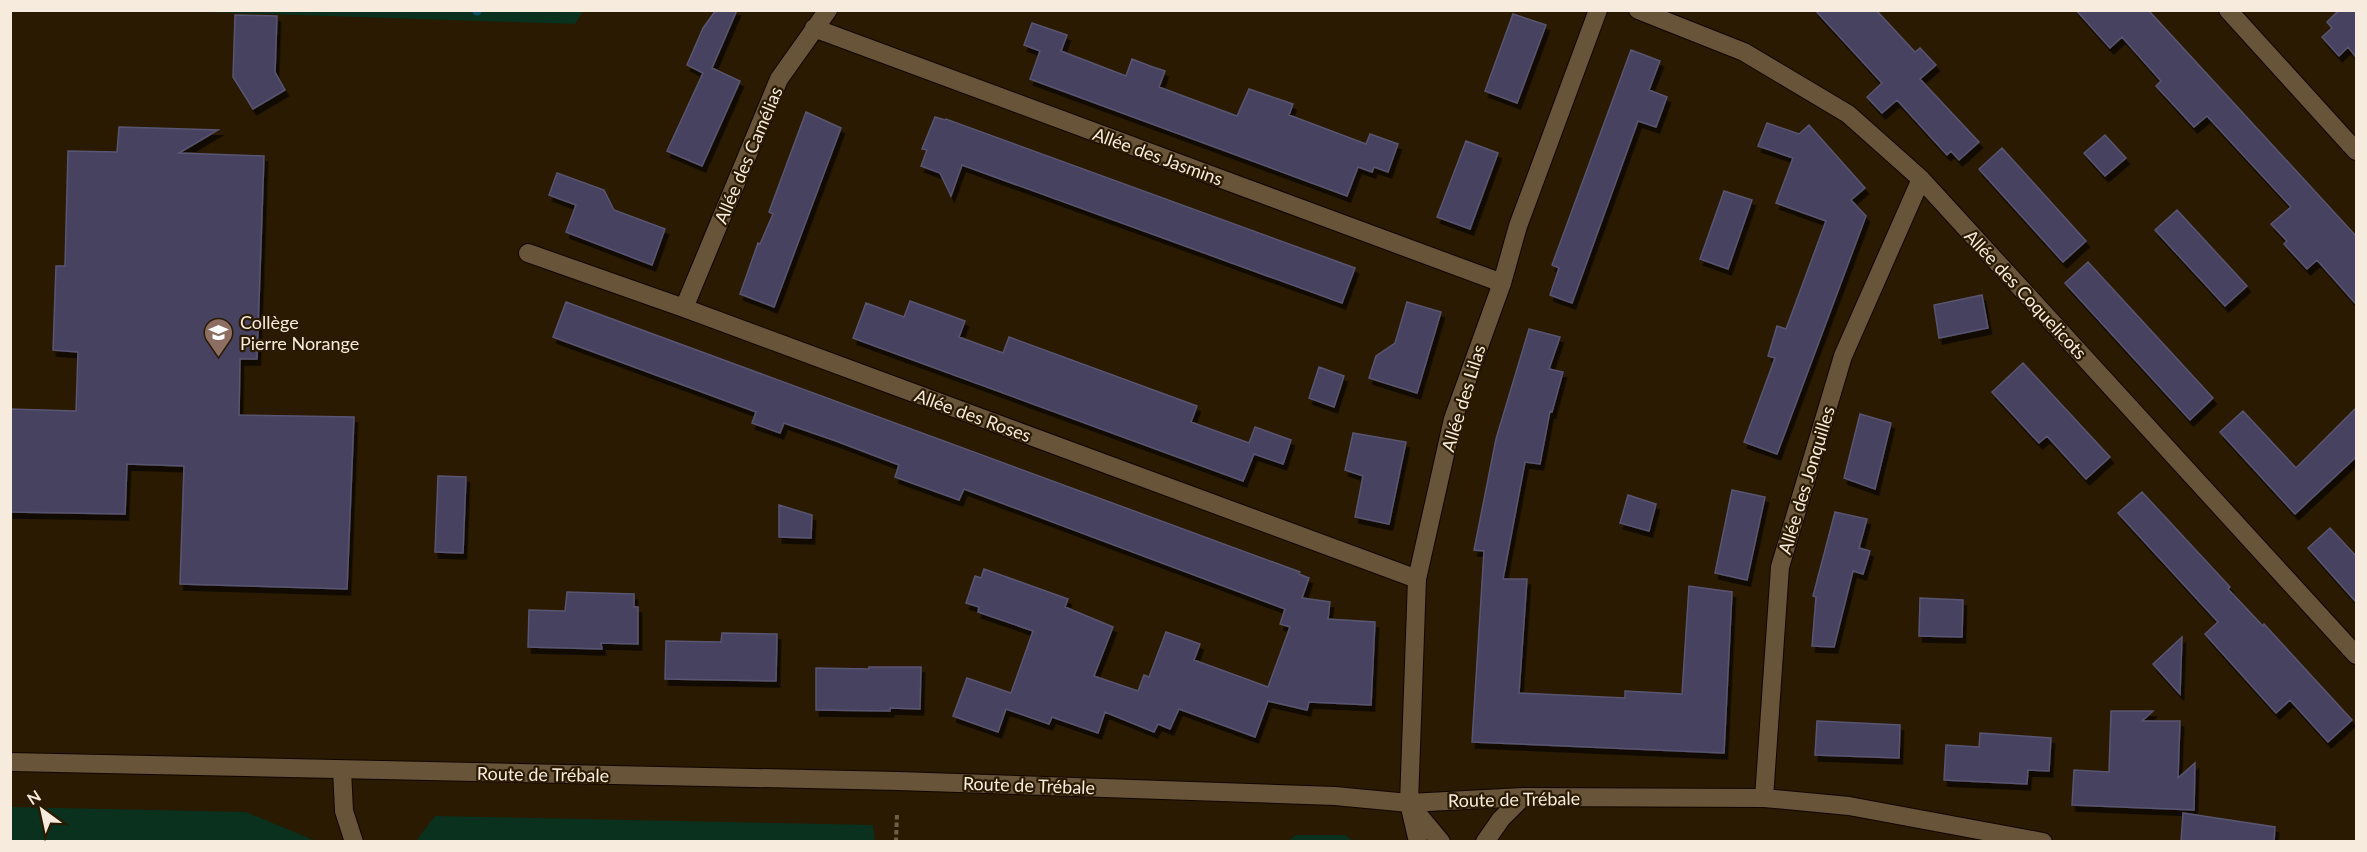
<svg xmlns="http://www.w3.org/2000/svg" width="2367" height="852" font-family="Lato,sans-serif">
  <defs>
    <filter id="shadow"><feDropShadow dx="3.5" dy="6" stdDeviation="0" flood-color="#0009"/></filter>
  </defs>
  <rect width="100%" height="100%" fill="#2a1a01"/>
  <path fill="#09311e" d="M 173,11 L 583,10 L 583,11 L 575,24 Z
    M 11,807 L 246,812 L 316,841 L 11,841 Z
    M 435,816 L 873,825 L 875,841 L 416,841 Z
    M 1296,835 L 1345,835 L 1353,841 L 1288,841 Z"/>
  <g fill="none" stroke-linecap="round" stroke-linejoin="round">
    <path stroke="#0b4e68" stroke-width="9" d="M 477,10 L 477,11"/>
  </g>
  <path fill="#46425e" stroke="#595572" stroke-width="1.5" filter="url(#shadow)" d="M 716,10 L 737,10 L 712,68 L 740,81 L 702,166 L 667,151 L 703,73 L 687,65 L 703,28 Z
    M 1815,10 L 1876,10 L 1915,52 L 1920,48 L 1936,65 L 1920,79 L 1979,142 L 1959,160 L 1951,151 L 1947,155 L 1897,100 L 1882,113 L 1867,97 L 1882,83 Z
    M 2076,10 L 2151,10 L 2150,12 L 2356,236 L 2356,304 L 2317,260 L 2307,269 L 2284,244 L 2287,241 L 2271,224 L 2291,207 L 2207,116 L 2194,127 L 2156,86 L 2161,81 L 2122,37 L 2110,48 Z
    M 2339,10 L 2356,10 L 2356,57 L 2348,47 L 2339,56 L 2322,37 L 2332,28 L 2327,22 Z
    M 1513,14 L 1546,25 L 1517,103 L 1485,91 Z
    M 235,15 L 277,16 L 275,72 L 285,90 L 253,109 L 233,77 Z
    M 1032,23 L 1067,35 L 1061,51 L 1126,76 L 1132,59 L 1150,66 L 1165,71 L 1159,87 L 1237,116 L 1249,89 L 1293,104 L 1289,115 L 1366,144 L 1370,134 L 1398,144 L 1388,172 L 1374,167 L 1372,172 L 1358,167 L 1347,196 L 1030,79 L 1040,51 L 1024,45 Z
    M 1631,50 L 1660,61 L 1649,90 L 1667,97 L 1656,127 L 1638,121 L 1572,303 L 1550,295 L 1559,268 L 1552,265 Z
    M 806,112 L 841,128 L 774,307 L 740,294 L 758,243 L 760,244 L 773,214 L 769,212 Z
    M 935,117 L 945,120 L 946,119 L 1355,268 L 1342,303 L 962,165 L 951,196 L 940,173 L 921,166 L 927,150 L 922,149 Z
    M 1767,123 L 1799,134 L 1809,125 L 1865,188 L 1851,200 L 1866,216 L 1777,454 L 1744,442 L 1775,358 L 1768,356 L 1777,326 L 1786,329 L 1826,221 L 1776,203 L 1793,158 L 1758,146 Z
    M 119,127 L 218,130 L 179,153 L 264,156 L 257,359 L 240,359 L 239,415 L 354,417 L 347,589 L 180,584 L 184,466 L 127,464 L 125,514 L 10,512 L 10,409 L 76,411 L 78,352 L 53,350 L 56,266 L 65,266 L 68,151 L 117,152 Z
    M 2105,135 L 2126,158 L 2105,176 L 2084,153 Z
    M 1466,141 L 1498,153 L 1470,229 L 1437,217 Z
    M 2002,148 L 2086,241 L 2063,262 L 1979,169 Z
    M 557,173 L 604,190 L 614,210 L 665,229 L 652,265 L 566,232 L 576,205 L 549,195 Z
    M 1724,191 L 1752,200 L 1728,269 L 1700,259 Z
    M 2177,210 L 2247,286 L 2225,306 L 2155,230 Z
    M 2088,262 L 2213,398 L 2190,420 L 2065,283 Z
    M 1982,295 L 1988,328 L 1939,338 L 1934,305 Z
    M 910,301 L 965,321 L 959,337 L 1003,353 L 1009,337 L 1197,406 L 1191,422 L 1249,443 L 1255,427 L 1291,440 L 1283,464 L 1254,454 L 1243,481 L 853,338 L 866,303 L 904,317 Z
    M 566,302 L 1300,572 L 1299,574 L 1309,578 L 1302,598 L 1330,602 L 1328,619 L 1375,622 L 1371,705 L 1309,702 L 1307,710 L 1268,701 L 1255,737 L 1179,709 L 1170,729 L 1158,724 L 1154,732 L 1105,712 L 1098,733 L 1052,717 L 1049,724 L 1006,709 L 998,732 L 953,716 L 967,678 L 1011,693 L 1033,631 L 978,612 L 979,607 L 966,603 L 975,576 L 981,578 L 984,569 L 1068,599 L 1065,607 L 1113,627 L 1094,676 L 1138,691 L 1144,675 L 1149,677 L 1166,632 L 1200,644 L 1194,660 L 1268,687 L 1290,627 L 1280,624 L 1285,609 L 964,489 L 959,500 L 895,477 L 899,465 L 836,441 L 784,423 L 780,433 L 752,423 L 756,412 L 553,337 Z
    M 1407,302 L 1441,312 L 1417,393 L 1369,378 L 1376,356 L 1395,343 Z
    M 1529,329 L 1560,337 L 1549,369 L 1563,372 L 1552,412 L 1550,411 L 1540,464 L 1525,462 L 1503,579 L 1527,579 L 1519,693 L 1625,698 L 1625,691 L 1682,694 L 1689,586 L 1732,592 L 1724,753 L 1472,742 L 1484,551 L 1474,550 L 1496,439 Z
    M 2023,363 L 2110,457 L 2086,479 L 2047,436 L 2039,443 L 1992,392 Z
    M 1319,367 L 1344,376 L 1334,407 L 1309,398 Z
    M 2356,408 L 2356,457 L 2295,514 L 2220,432 L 2243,411 L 2296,468 Z
    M 1860,414 L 1891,423 L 1875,489 L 1844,478 Z
    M 1353,433 L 1406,442 L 1389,524 L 1355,517 L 1363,476 L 1345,470 Z
    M 438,476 L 466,477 L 463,553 L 435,552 Z
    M 1732,490 L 1765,497 L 1747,580 L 1715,573 Z
    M 2142,492 L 2230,587 L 2228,589 L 2263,626 L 2264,624 L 2352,720 L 2328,742 L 2290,700 L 2276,713 L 2205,634 L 2218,622 L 2118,513 Z
    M 1628,495 L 1656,504 L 1649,531 L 1620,523 Z
    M 779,505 L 812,515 L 811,538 L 779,537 Z
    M 1835,512 L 1867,519 L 1859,548 L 1870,551 L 1863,574 L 1853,571 L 1834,647 L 1812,646 L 1816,597 L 1813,596 Z
    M 2330,528 L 2356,556 L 2356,602 L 2308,548 Z
    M 567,592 L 634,594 L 634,607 L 638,607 L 638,644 L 601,643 L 602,649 L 528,647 L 529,610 L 565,611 Z
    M 1920,598 L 1963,600 L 1962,637 L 1919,636 Z
    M 722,633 L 777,634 L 776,681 L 665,679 L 666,641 L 721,642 Z
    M 2182,637 L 2180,694 L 2153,664 Z
    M 869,667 L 921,667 L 920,709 L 890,708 L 890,711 L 816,710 L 816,668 L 869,669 Z
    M 2111,711 L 2153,711 L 2142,721 L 2180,721 L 2178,778 L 2195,763 L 2194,810 L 2072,805 L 2074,770 L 2109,772 Z
    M 1817,721 L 1900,725 L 1899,758 L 1815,755 Z
    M 1980,733 L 2051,738 L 2049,771 L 2028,770 L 2027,784 L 1944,780 L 1946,745 L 1979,747 Z
    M 2183,813 L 2275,827 L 2274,842 L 2181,842 Z"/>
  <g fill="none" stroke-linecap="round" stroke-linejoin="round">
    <defs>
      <path id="minor" d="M 1638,10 L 1744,52 L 1848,114 L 1921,179 L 2356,655
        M 814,28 L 1502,283
        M 528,253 L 684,308 L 1417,579
        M 684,308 L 779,79 L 828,10
        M 342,770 L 344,811 L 354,842
        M 1764,798 L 1780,567 L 1843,356 L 1921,179"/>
      <path id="tertiary" d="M 2228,10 L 2356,151
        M 10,762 L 898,781 L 1335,796 L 1409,803 L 1523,797 L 1764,798 L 1849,806 L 2043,842
        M 1412,807 L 1441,842
        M 1418,842 L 1409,803 L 1417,579 L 1453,419 L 1502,283 L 1518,226 L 1598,10
        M 1485,842 L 1501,819 L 1523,797"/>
    </defs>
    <use href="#minor" stroke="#120500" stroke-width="20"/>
    <use href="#tertiary" stroke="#120500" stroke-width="20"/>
    <path stroke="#6e604a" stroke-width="4" stroke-dasharray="4.5 3" stroke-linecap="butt" d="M 896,842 L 897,814"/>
    <use href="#minor" stroke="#675439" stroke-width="18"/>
    <use href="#tertiary" stroke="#675439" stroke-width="18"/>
  </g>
  <defs>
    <symbol id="school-pin" viewBox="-11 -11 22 30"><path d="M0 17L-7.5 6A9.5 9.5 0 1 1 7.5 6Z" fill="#8d6e63" stroke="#2a1a01"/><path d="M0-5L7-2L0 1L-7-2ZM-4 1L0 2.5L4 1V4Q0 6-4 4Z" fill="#fff"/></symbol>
  </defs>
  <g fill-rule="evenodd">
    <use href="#school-pin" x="202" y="316" width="33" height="45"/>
  </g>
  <g text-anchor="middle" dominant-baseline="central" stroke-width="4.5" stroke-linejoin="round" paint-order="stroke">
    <g font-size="18" fill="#f6ebdc" stroke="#2a1a01">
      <text transform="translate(748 155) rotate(-67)">Allée des Camélias</text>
      <text transform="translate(1158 156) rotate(20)">Allée des Jasmins</text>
      <text transform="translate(2026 294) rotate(47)">Allée des Coquelicots</text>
      <text transform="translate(1463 398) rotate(-73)">Allée des Lilas</text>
      <text transform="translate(973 415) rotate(20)">Allée des Roses</text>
      <text transform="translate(1806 480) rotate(-73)">Allée des Jonquilles</text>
      <text transform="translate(543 774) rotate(1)">Route de Trébale</text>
      <text transform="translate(1029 785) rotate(2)">Route de Trébale</text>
      <text transform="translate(1514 799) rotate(-1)">Route de Trébale</text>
    </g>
    <g font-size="18" fill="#f6ebdc" stroke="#2a1a01" text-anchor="start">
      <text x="240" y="322">Collège<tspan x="240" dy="21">Pierre Norange</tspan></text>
    </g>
  </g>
  <rect width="2367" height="852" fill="none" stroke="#f6ebdc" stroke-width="24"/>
  <g transform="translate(42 810) rotate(327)" stroke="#2a1a01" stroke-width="4.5" paint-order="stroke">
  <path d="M0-4.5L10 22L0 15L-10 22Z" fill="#f6ebdc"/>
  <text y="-9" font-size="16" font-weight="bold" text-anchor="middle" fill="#f6ebdc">N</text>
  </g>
</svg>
